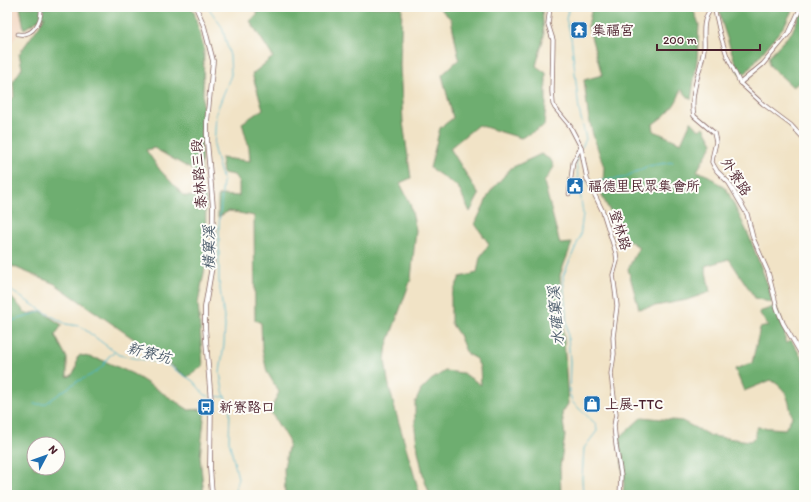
<svg xmlns="http://www.w3.org/2000/svg" width="811" height="502" font-family="Itim,'LXGW WenKai TC',sans-serif">
  <rect width="100%" height="100%" fill="#fdfcf7"/>
  <filter id="ink" filterUnits="userSpaceOnUse"><feTurbulence type="fractalNoise" baseFrequency=".025" numOctaves="2"/><feDisplacementMap in="SourceGraphic" scale="8" xChannelSelector="R" yChannelSelector="G"/><feConvolveMatrix kernelMatrix="1 2 1 2 8 2 1 2 1" color-interpolation-filters="sRGB"/></filter>
  <filter id="wash" filterUnits="userSpaceOnUse"><feTurbulence type="fractalNoise" baseFrequency=".012" numOctaves="4" result="noise"/><feDisplacementMap in="SourceGraphic" scale="16" xChannelSelector="R" yChannelSelector="G"/><feGaussianBlur stdDeviation="0.9" result="paint"/><feColorMatrix in="noise" values="0 0 0 0 0 0 0 0 0 0 0 0 0 0 0 0 0 1.4 0 .05"/><feComposite in="paint" operator="in"/></filter>
  <g filter="url(#wash)">
    <rect width="100%" height="100%" fill="#f1e3c6"/>
    <path fill="#f2d4be" d="M 7,7 L 33,7 L 9,48 L 7,54 Z"/>
    <path fill="#6eae70" stroke="#5c664e" fill-rule="evenodd" d="M 20,7 L 191,7 L 194,12 L 204,49 L 201,175 L 154,148 L 146,150 L 160,170 L 184,196 L 206,197 L 205,268 L 198,303 L 203,366 L 187,377 L 164,360 L 55,284 L 7,264 L 7,98 L 9,101 L 14,97 L 13,82 L 22,68 L 19,54 L 39,26 L 45,16 L 24,29 Z
      M 253,7 L 402,7 L 400,65 L 403,122 L 411,178 L 400,183 L 410,203 L 416,230 L 411,279 L 387,345 L 385,360 L 388,381 L 394,406 L 420,495 L 285,495 L 284,468 L 289,442 L 270,411 L 279,392 L 267,372 L 262,349 L 261,323 L 255,320 L 254,216 L 229,211 L 218,217 L 218,195 L 239,196 L 239,182 L 234,175 L 223,173 L 221,158 L 250,161 L 249,148 L 242,123 L 263,109 L 252,74 L 273,57 L 250,21 L 258,14 Z
      M 438,7 L 542,7 L 544,36 L 536,66 L 546,73 L 546,105 L 544,126 L 521,138 L 478,125 L 450,148 L 479,195 L 470,212 L 458,187 L 430,168 L 440,128 L 453,118 L 442,75 L 459,59 L 451,19 Z
      M 592,7 L 692,7 L 699,24 L 697,60 L 691,100 L 681,89 C 677,106 666,115 653,124 L 654,131 L 681,143 L 691,121 L 699,130 L 704,127 L 713,143 L 697,171 L 709,176 L 727,190 L 749,236 L 769,288 L 772,303 L 755,298 L 729,259 L 705,266 L 710,292 L 687,300 L 639,309 L 628,269 L 639,247 L 623,237 L 602,196 L 604,167 L 593,135 L 588,114 L 584,80 L 602,75 L 588,26 Z
      M 719,7 L 794,7 L 784,26 L 745,74 L 739,74 L 722,23 Z
      M 803,7 L 804,79 L 793,87 L 769,65 L 769,56 L 792,32 Z
      M 541,154 L 551,160 L 554,167 L 544,182 L 560,244 L 572,243 L 560,275 L 568,404 L 562,413 L 565,436 L 560,467 L 561,495 L 430,495 L 424,479 L 418,451 L 415,429 L 415,403 L 421,390 L 431,380 L 445,371 L 463,373 L 481,385 L 480,367 L 476,359 L 467,354 L 459,335 L 451,323 L 451,296 L 460,277 L 477,273 L 480,257 L 489,244 L 475,224 L 490,192 L 511,168 Z
      M 7,293 L 27,314 L 41,311 L 62,325 L 55,335 L 67,358 L 67,377 L 71,376 L 76,369 L 77,358 L 80,355 L 102,360 L 133,374 L 189,410 L 205,409 L 200,457 L 204,495 L 7,495 ZM 34,444 L 58,444 L 58,468 L 34,468 Z
      M 776,306 L 785,331 L 785,341 L 787,344 L 791,340 L 804,361 L 804,495 L 623,495 L 624,481 L 619,438 L 642,417 L 682,421 L 711,436 L 750,441 L 755,437 L 757,427 L 785,429 L 792,417 C 788,399 788,390 771,380 L 744,391 L 735,369 L 752,363 L 760,328 L 768,326 L 759,312 Z"/>
    <g fill="none" stroke-linecap="round" stroke-linejoin="round">
      <path stroke="#4db5cb" stroke-width="1" d="M 208,7 L 222,27 L 230,56 L 231,75 L 216,113 L 214,150 L 223,181 L 219,225 L 219,282 L 225,325 L 224,344 L 220,373 L 223,391 L 230,410 L 229,441 L 238,478 L 234,495
        M 569,7 L 566,19 L 571,36 L 579,110 L 586,139 L 582,147
        M 577,157 L 576,162 L 583,214 L 580,237 L 563,276 L 570,362 L 569,392 L 573,403 L 596,424 L 597,431 L 584,448 L 582,478 L 583,495
        M 589,182 L 623,178 L 648,166 L 673,162
        M 579,183 L 586,182
        M 7,286 L 13,292 L 41,310 L 66,324 L 80,326 L 119,355 L 166,364 L 193,381 L 205,395 L 209,396
        M 7,322 L 26,317 L 40,311
        M 212,396 L 225,397
        M 34,404 L 45,404 L 76,382 L 91,375 L 102,367 L 109,356 L 114,353"/>
    </g>
  </g>
  <g filter="url(#ink)">
    <g fill="none" stroke-linecap="round" stroke-linejoin="round">
      <defs>
        <path id="minor" d="M 714,7 L 720,34 L 727,56 L 740,83 L 763,104 L 791,125 L 804,139
          M 18,34 C 34,37 42,20 41,7
          M 569,194 L 573,162 L 581,147"/>
        <path id="tertiary" d="M 550,7 L 548,24 L 553,40 L 552,91 L 553,104 L 555,108 L 570,126 L 581,147 L 587,179 L 603,212 L 616,253 L 617,261 L 613,275 L 616,297 L 617,306 L 613,337 L 614,354 L 611,374 L 616,414 L 614,426 L 616,445 L 621,476 L 620,495
          M 712,7 C 710,10 707,14 706,18 C 702,27 705,39 704,49 C 701,71 689,93 694,116 L 714,133 L 716,142 L 713,155 L 712,162 L 714,166 L 717,171 L 729,183 L 747,214 L 753,238 L 768,272 L 777,308 L 783,323 L 804,359
          M 740,83 L 763,64 L 789,33 L 801,7"/>
        <path id="secondary" d="M 196,7 L 204,26 L 213,61 L 207,122 L 207,141 L 213,207 L 212,266 L 205,307 L 205,327 L 211,402 L 210,467 L 212,495"/>
      </defs>
      <use href="#minor" stroke="#846461" stroke-width="4.5"/>
      <use href="#tertiary" stroke="#846461" stroke-width="5"/>
      <use href="#secondary" stroke="#846461" stroke-width="5.5"/>
      <use href="#minor" stroke="#fff" stroke-width="3"/>
      <use href="#tertiary" stroke="#fff" stroke-width="3.5"/>
      <use href="#secondary" stroke="#fff" stroke-width="4"/>
    </g>
  </g>
  <defs>
    <symbol id="temple-square" viewBox="-11 -11 22 22"><rect x="-9" y="-9" width="18" height="18" rx="4" fill="#1f6fb2" stroke="#fdfcf7"/><path d="M0-6L5-2H3V0L6.5 2.5H4V6H1.5V3h-3V6H-4V2.5H-6.5L-3 0V-2H-5Z" fill="#fff"/></symbol>
    <symbol id="civic-square" viewBox="-11 -11 22 22"><rect x="-9" y="-9" width="18" height="18" rx="4" fill="#1f6fb2" stroke="#fdfcf7"/><path d="M-.6-6.5H3V-4.5H.6V-3L4-1V1h2V6H-6V1h2V-1L-.6-3ZM-1.2 2.5V6h2.4V2.5Z" fill="#fff"/></symbol>
    <symbol id="shop-square" viewBox="-11 -11 22 22"><rect x="-9" y="-9" width="18" height="18" rx="4" fill="#1f6fb2" stroke="#fdfcf7"/><path d="M-5-2.5h2.3a2.7 3.5 0 0 1 5.4 0H5L5.5 6h-11ZM-1.5-2.5h3a1.5 2.3 0 0 0-3 0Z" fill="#fff"/></symbol>
    <symbol id="bus-square" viewBox="-11 -11 22 22"><rect x="-9" y="-9" width="18" height="18" rx="4" fill="#1f6fb2" stroke="#fdfcf7"/><path d="M-5-6H5V4H4V6H2V4H-2V6H-4V4H-5ZM-3.5-4V0h7V-4ZM-3.5 1.2v1.5H-2V1.2ZM2 1.2v1.5H3.5V1.2Z" fill="#fff"/></symbol>
  </defs>
  <g fill-rule="evenodd">
    <use href="#temple-square" x="569" y="20" width="20" height="20"/>
    <use href="#civic-square" x="565" y="176" width="20" height="20"/>
    <use href="#shop-square" x="582" y="394" width="20" height="20"/>
    <use href="#bus-square" x="196" y="397" width="20" height="20"/>
  </g>
  <g text-anchor="middle" dominant-baseline="central" stroke-width="4" stroke-linejoin="round" paint-order="stroke">
    <g font-size="14" fill="#4a1f2b" stroke="#fdfcf7" text-anchor="start">
      <text x="592" y="30">集福宮</text>
      <text x="588" y="186">福德里民眾集會所</text>
      <text x="605" y="404">上展-TTC</text>
      <text x="219" y="407">新寮路口</text>
    </g>
    <g font-size="14" fill="#4a1f2b" stroke="#fdfcf7">
      <text transform="translate(199 174) rotate(-94)">泰林路三段</text>
      <text transform="translate(736 177) rotate(57)">外寮路</text>
      <text transform="translate(620 230) rotate(73)">登林路</text>
    </g>
    <g font-size="15" font-style="italic" fill="#4b5b6b" stroke="#fdfcf7">
      <text transform="translate(209 248) rotate(-90)">橫窠溪</text>
      <text transform="translate(556 316) rotate(-95)">水確窠溪</text>
      <text transform="translate(149 353) rotate(15)">新寮坑</text>
    </g>
  </g>
  <rect width="811" height="502" fill="none" stroke="#fdfcf7" stroke-width="24"/>
  <g transform="translate(46 456) rotate(49)"><circle r="19" fill="#fdfcf7" stroke="#b5a4a5"/>
  <path d="M0-3L7 15L0 10L-7 15Z" fill="#1f6fb2"/>
  <text y="-6" font-size="11" font-weight="bold" text-anchor="middle" fill="#4a1f2b">N</text>
  </g>
  <path d="M657 44v6h103v-6" fill="none" stroke="#4a1f2b" stroke-width="2"/>
  <text x="663" y="44" font-size="12" fill="#4a1f2b" stroke="#fdfcf7" stroke-width="3" paint-order="stroke">200 m</text>
</svg>
